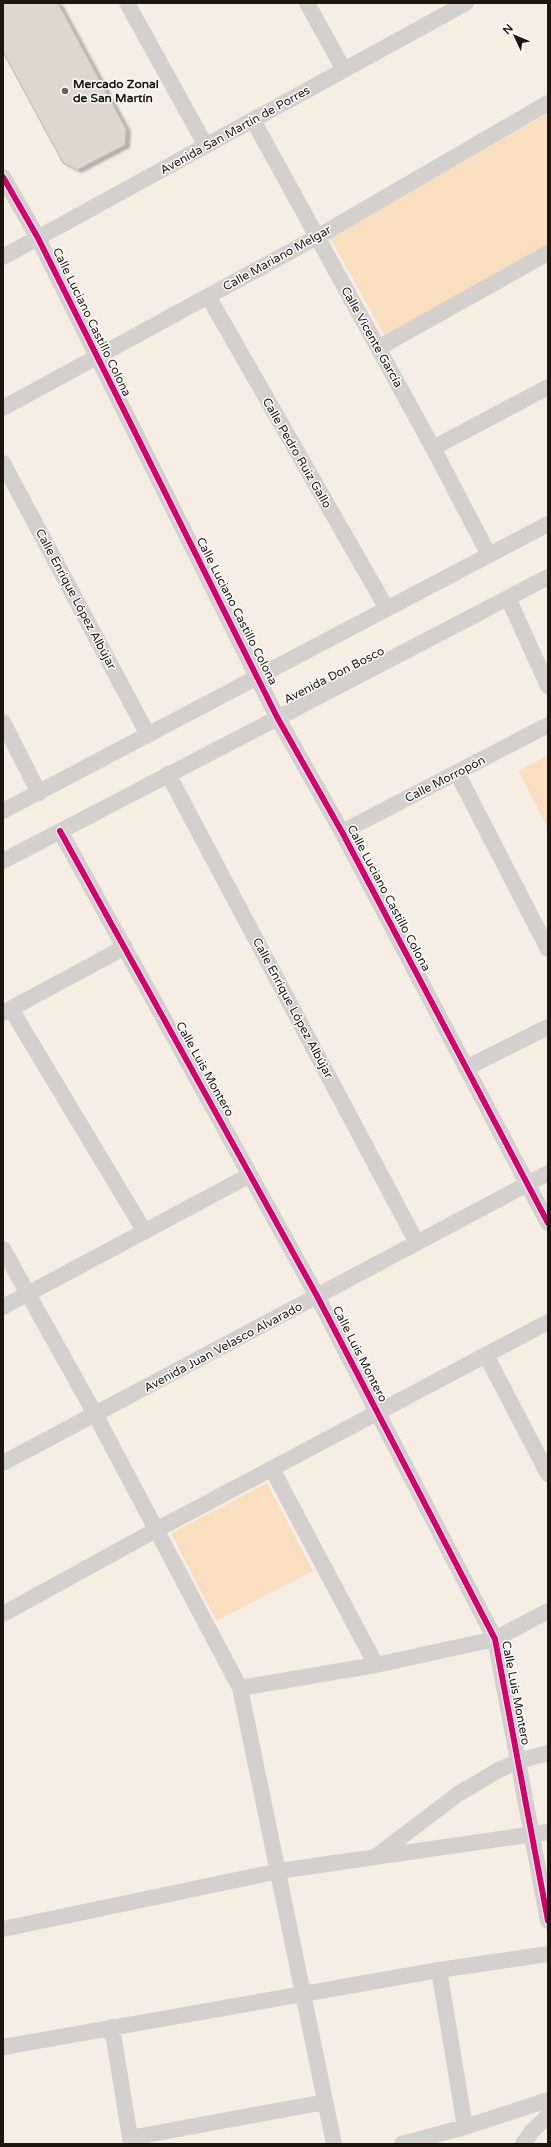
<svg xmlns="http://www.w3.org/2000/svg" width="551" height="2147" font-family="'Varela Round',sans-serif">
  <defs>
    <filter id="shadow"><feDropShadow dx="4.5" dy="2.5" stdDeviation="1" flood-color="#0004"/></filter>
  </defs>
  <rect width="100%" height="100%" fill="#f6eee5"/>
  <path fill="#f9dfc0" d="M 548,113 L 548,248 L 386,338 L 330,238 Z
    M 548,755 L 548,828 L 518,771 Z
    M 267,1483 L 313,1571 L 216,1621 L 171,1533 Z"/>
  <path fill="#dfd7ce" stroke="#bdb5ac" filter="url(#shadow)" d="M 3,3 L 58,3 L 126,129 L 125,145 L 77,170 L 63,163 L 3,52 Z"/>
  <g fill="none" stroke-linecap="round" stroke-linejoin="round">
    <path stroke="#d3d0ce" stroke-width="16" d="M 127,3 L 206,146
      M 307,3 L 344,70
      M 253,120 L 433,448 L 489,555
      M 3,177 L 38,238 L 277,717 L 342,832 L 548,1223
      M 3,257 L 466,3
      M 208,296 L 387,609
      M 378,348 L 548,253
      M 3,408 L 317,237 L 548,103
      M 433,448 L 548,387
      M 3,463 L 148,735
      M 508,598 L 548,686
      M 3,722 L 39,793
      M 457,773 L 548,949
      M 168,774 L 417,1243
      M 3,811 L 548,524
      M 60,831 L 317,1296 L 495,1639 L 548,1921
      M 342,832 L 548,725
      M 3,861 L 548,577
      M 11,1009 L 145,1232
      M 3,1013 L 125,947
      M 466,1068 L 548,1027
      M 3,1249 L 95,1414 L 240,1688 L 334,2144
      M 3,1307 L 250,1175
      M 486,1355 L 548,1474
      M 3,1463 L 548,1173
      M 272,1469 L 376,1665
      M 3,1614 L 156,1530 L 548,1322
      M 240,1688 L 376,1665 L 495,1639 L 548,1611
      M 375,1857 L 458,1794 L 499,1770 L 518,1761 L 548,1753
      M 3,1929 L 279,1871 L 548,1832
      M 439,1970 L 465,2127
      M 112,2027 L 131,2144
      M 3,2047 L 439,1970 L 548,1954
      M 130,2138 L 325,2102
      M 402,2144 L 465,2127 L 548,2100
      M 523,2144 L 533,2130 L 548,2116"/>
    <defs>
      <path id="cycleway" d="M 3,177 L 38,238 L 277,717 L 342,832 L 548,1223
        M 60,831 L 317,1296 L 495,1639 L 548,1921"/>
    </defs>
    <use href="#cycleway" stroke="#fefefe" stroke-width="8"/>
    <use href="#cycleway" stroke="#d6006c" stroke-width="6"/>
  </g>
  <circle fill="#6a6259" stroke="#fefefe" stroke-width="1.5" cx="65" cy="91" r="4"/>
  <g text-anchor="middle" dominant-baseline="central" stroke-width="3" stroke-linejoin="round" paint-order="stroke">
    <g font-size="12" font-weight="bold" fill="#1e160d" stroke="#fefefe" text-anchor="start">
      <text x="73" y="84">Mercado Zonal<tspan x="73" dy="14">de San Martín</tspan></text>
    </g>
    <g font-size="12" fill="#1e160d" stroke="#fefefe">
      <text transform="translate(235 130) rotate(-29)">Avenida San Martín de Porres</text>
      <text transform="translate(277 258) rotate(-29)">Calle Mariano Melgar</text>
      <text transform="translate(92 322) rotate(64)">Calle Luciano Castillo Colona</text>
      <text transform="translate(372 337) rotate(61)">Calle Vicente García</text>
      <text transform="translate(297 453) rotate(60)">Calle Pedro Ruiz Gallo</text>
      <text transform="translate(76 599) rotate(62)">Calle Enrique López Albújar</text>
      <text transform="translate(237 611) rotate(63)">Calle Luciano Castillo Colona</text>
      <text transform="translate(334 675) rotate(-27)">Avenida Don Bosco</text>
      <text transform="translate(445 779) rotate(-27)">Calle Morropón</text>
      <text transform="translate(389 898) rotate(62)">Calle Luciano Castillo Colona</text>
      <text transform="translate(293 1008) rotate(62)">Calle Enrique López Albújar</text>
      <text transform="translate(205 1069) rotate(61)">Calle Luis Montero</text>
      <text transform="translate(223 1347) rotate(-28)">Avenida Juan Velasco Alvarado</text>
      <text transform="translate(360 1354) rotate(63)">Calle Luis Montero</text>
      <text transform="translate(516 1693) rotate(79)">Calle Luis Montero</text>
    </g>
  </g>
  <rect width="551" height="2147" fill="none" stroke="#1e160d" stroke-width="8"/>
  <g transform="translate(515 36) rotate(314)" stroke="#fefefe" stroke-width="3" paint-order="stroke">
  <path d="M0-3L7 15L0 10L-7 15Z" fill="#1e160d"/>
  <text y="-6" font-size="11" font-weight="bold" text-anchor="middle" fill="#1e160d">N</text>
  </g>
</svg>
